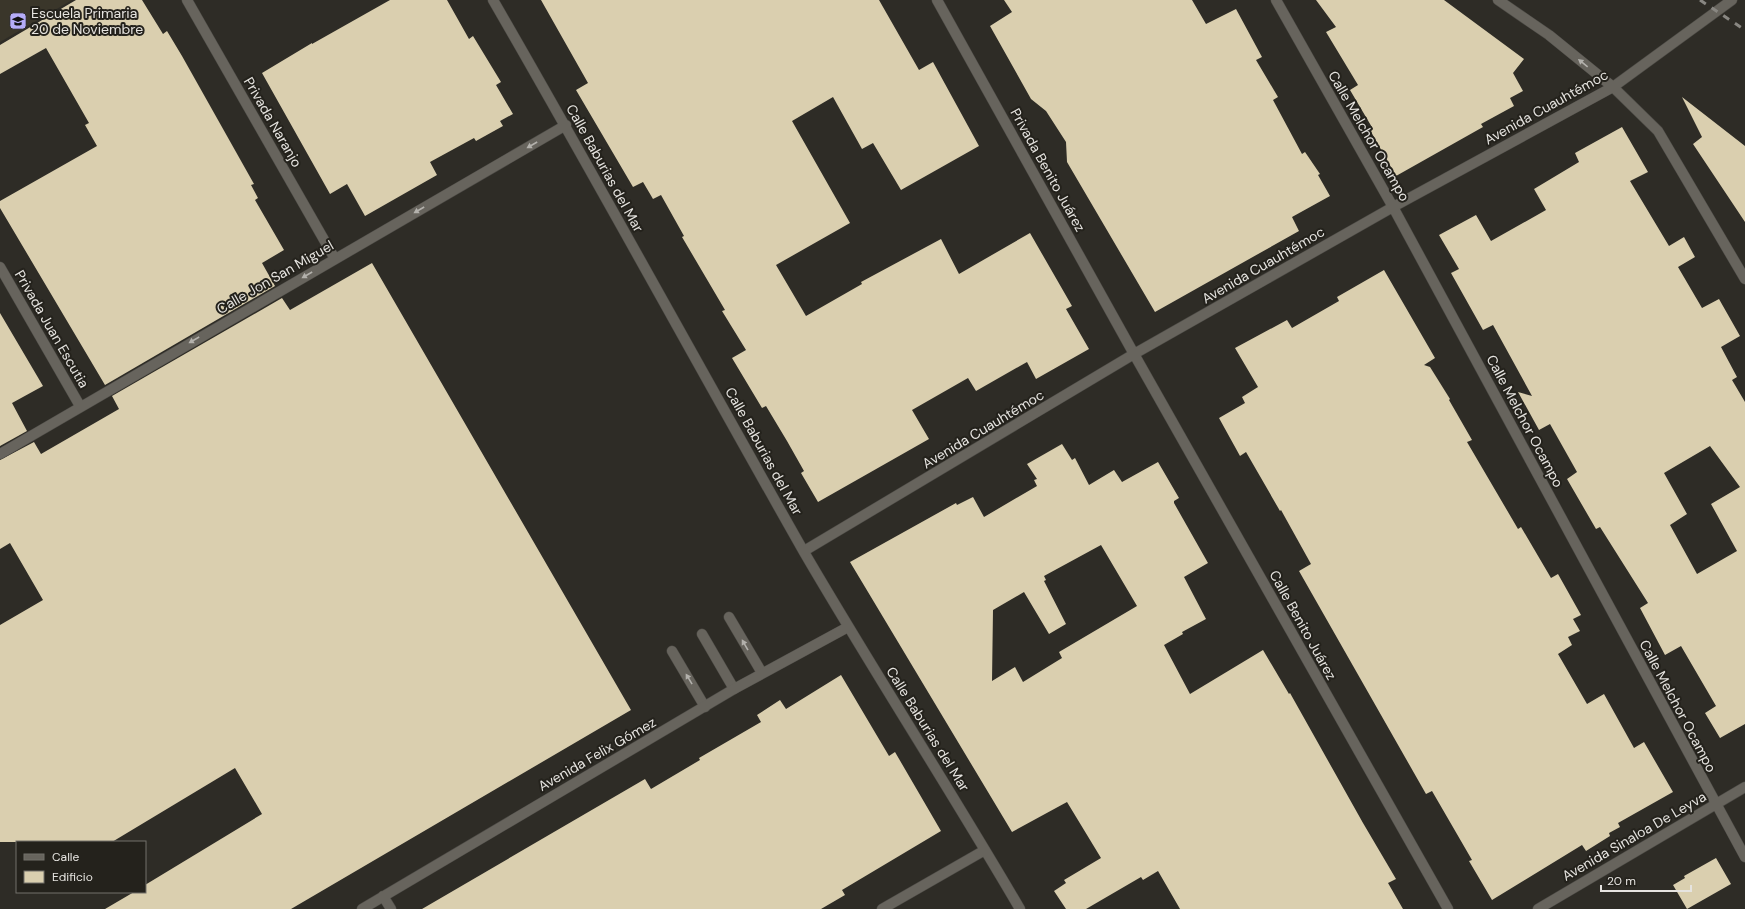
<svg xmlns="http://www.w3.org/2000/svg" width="1745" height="909" font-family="'DM Sans',sans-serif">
  <rect width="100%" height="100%" fill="#2e2c26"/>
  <path fill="#3a362a" d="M 0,0 L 72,0 L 0,42 Z"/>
  <path fill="#dacfaf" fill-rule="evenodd" d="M 76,0 L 142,0 L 163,34 L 167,31 L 182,56 L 254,184 L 251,185 L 258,198 L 255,200 L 284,250 L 262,263 L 275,286 L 105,385 L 0,208 L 0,201 L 97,146 L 85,125 L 89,123 L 46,48 L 0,74 L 0,45 Z
    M 390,0 L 447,0 L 469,39 L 473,36 L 501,82 L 496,85 L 513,114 L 500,121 L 503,126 L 476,141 L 474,138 L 430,162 L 437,175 L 365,216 L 347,184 L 330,194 L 262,73 L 312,43 L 312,44 Z
    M 541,0 L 879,0 L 919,70 L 933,62 L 979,146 L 901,190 L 873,143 L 862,149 L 833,97 L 792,121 L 850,223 L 776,265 L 806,316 L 862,284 L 861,282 L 941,239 L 959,274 L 1030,233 L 1072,306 L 1066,309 L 1089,349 L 1036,379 L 1027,362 L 976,391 L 968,378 L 912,410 L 929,439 L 818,502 L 801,473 L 804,471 L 787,441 L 766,406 L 762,408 L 732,358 L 746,350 L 722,311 L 725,310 L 682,237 L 684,236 L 661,195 L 653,199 L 643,182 L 633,187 L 576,90 L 588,83 Z
    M 1004,0 L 1192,0 L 1206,24 L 1236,9 L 1262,57 L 1256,60 L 1278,97 L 1273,100 L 1302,154 L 1305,152 L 1320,174 L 1318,175 L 1330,196 L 1292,217 L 1299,231 L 1155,312 L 1067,162 L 1066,142 L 1046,111 L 1031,99 L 990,26 L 1012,12 Z
    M 1316,0 L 1444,0 L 1524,59 L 1513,73 L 1523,91 L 1510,98 L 1514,106 L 1481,124 L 1483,127 L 1396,176 L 1370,130 L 1373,129 L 1350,90 L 1358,85 L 1326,32 L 1336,27 Z
    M 1682,97 L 1745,146 L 1745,222 L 1693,144 L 1702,137 Z
    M 1622,127 L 1648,172 L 1630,181 L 1669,246 L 1684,237 L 1695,257 L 1678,267 L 1702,308 L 1719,299 L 1740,336 L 1721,347 L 1737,377 L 1732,380 L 1745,402 L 1745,724 L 1720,738 L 1705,713 L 1716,706 L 1681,646 L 1665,655 L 1640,608 L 1648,603 L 1600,527 L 1596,529 L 1567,479 L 1577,472 L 1550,424 L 1539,430 L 1518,392 L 1532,396 L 1493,325 L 1483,330 L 1451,273 L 1459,269 L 1439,235 L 1476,215 L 1491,241 L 1546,210 L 1534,189 L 1579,162 L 1575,153 ZM 1710,446 L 1740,487 L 1711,504 L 1737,551 L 1697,574 L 1670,525 L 1687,514 L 1664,473 Z
    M 372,263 L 631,710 L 291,909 L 105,909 L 134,892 L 145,892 L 145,885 L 262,814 L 235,768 L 112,842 L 0,842 L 0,625 L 43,600 L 10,543 L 0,549 L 0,460 L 34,442 L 41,454 L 119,409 L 112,396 L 282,298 L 290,310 Z
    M 1384,270 L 1435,358 L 1424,365 L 1430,367 L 1450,399 L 1449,400 L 1472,440 L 1467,442 L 1518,529 L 1521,527 L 1551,578 L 1558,574 L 1581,615 L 1573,619 L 1580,631 L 1568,637 L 1572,645 L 1558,654 L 1587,704 L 1604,694 L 1634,748 L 1644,742 L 1673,792 L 1618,823 L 1620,827 L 1609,833 L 1610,836 L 1586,851 L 1582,845 L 1492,900 L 1469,861 L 1472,860 L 1432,791 L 1426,794 L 1299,571 L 1311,564 L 1281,510 L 1280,511 L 1246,452 L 1240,456 L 1219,418 L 1245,403 L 1242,397 L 1258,387 L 1235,348 L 1287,320 L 1292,328 L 1339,301 L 1337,297 Z
    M 0,313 L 43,386 L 12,403 L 27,431 L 0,446 Z
    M 1062,444 L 1072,460 L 1075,458 L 1089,485 L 1114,470 L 1122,482 L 1158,462 L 1179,498 L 1174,501 L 1174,503 L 1208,563 L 1184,577 L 1206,619 L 1182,632 L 1183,634 L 1164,645 L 1190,694 L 1263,650 L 1289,694 L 1290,693 L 1363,823 L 1396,879 L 1388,883 L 1403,909 L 1180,909 L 1158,871 L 1143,880 L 1141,877 L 1086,909 L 1066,909 L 1054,891 L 1066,883 L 1064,880 L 1101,858 L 1067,802 L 1012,832 L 850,562 L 956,503 L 957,505 L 973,497 L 984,517 L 1037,486 L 1034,480 L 1037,479 L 1027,464 ZM 1101,545 L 1137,606 L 1059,652 L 1062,658 L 1023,682 L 1015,667 L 992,681 L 993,610 L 1024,592 L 1049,634 L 1066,624 L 1044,581 L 1046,580 L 1044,576 Z
    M 841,675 L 889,756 L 895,752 L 941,831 L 842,890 L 845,895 L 821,909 L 422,909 L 645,779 L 651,789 L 700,760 L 699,758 L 761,722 L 757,715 L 780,700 L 786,709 Z
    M 1716,858 L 1731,884 L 1687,909 L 1673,885 L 1685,878 L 1684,876 Z"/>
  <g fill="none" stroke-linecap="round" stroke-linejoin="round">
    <defs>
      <path id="lane" d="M 729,617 L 762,673
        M 702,634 L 734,689
        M 672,651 L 705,707"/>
      <path id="street" d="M 187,0 L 335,259
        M 493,0 C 599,183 700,369 804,552 C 874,672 950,789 1020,909
        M 937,0 L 1134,354 L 1448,909
        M 1276,0 L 1393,207 L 1745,857
        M 1498,0 L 1549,35 L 1613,87 L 1658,131 L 1745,279
        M 0,267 L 80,406
        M 0,454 L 566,125
        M 804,551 L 1134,354 L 1393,207 L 1613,87 L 1732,0
        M 383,896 L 391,909
        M 362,909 L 734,689 L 848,627
        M 882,909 L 985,850
        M 1538,909 L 1745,787"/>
    </defs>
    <use href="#lane" stroke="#4c4a45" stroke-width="11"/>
    <use href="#street" stroke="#4c4a45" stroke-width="11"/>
    <use href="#lane" stroke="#67645d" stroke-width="10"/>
    <use href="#street" stroke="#67645d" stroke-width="10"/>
    <path stroke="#898782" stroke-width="3" stroke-dasharray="7 7" stroke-linecap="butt" d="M 1700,0 L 1745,30"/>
  </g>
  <defs><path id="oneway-solid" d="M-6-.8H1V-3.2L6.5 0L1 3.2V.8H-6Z"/></defs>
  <g fill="#b3b1ac">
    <use href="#oneway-solid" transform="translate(1583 63) rotate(-141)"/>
    <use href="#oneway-solid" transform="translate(532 145) rotate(150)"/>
    <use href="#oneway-solid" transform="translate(419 210) rotate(150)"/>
    <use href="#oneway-solid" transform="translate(307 275) rotate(150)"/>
    <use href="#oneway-solid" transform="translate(194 340) rotate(150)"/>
    <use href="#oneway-solid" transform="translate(745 645) rotate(-120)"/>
    <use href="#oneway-solid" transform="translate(689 679) rotate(-121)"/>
  </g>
  <defs>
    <symbol id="school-square" viewBox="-11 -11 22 22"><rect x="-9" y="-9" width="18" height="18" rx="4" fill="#b5acf8" stroke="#24221c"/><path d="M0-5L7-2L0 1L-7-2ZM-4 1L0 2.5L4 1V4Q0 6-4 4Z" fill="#111"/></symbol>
  </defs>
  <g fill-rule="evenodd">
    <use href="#school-square" x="8" y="11" width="20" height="20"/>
  </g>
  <g text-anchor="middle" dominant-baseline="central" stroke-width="4" stroke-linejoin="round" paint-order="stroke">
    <g font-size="14" fill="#e6e4e0" stroke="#24221c" text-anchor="start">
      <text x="31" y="13">Escuela Primaria<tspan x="31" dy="16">20 de Noviembre</tspan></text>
    </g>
    <g font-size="14" fill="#e6e4e0" stroke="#24221c">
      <text transform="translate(1546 107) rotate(-29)">Avenida Cuauhtémoc</text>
      <text transform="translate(273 122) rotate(60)">Privada Naranjo</text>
      <text transform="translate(1369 136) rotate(60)">Calle Melchor Ocampo</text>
      <text transform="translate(605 168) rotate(61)">Calle Baburias del Mar</text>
      <text transform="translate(1048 170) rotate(61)">Privada Benito Juárez</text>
      <text transform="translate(1263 265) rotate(-30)">Avenida Cuauhtémoc</text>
      <text transform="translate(275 277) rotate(-30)">Calle Jon San Miguel</text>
      <text transform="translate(52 329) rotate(60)">Privada Juan Escutia</text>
      <text transform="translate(1525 421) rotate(62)">Calle Melchor Ocampo</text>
      <text transform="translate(983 429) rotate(-31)">Avenida Cuauhtémoc</text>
      <text transform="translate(764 451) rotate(61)">Calle Baburias del Mar</text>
      <text transform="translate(1303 625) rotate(61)">Calle Benito Juárez</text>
      <text transform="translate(1678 706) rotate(62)">Calle Melchor Ocampo</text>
      <text transform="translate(928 729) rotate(58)">Calle Baburias del Mar</text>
      <text transform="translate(597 754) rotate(-30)">Avenida Felix Gómez</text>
      <text transform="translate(1634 836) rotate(-30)">Avenida Sinaloa De Leyva</text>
    </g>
  </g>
  <rect x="16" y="841" width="130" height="52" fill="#24221c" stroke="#72706a"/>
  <rect x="24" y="854" width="20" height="6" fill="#67645d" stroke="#72706a"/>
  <text x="52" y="861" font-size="12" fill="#e6e4e0">Calle</text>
  <rect x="24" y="871" width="20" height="12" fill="#dacfaf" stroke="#72706a"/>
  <text x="52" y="881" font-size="12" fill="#e6e4e0">Edificio</text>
  <path d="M1601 885v6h90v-6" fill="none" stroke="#e6e4e0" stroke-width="2"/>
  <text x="1607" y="885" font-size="12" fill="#e6e4e0" stroke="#24221c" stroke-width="3" paint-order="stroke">20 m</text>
</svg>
